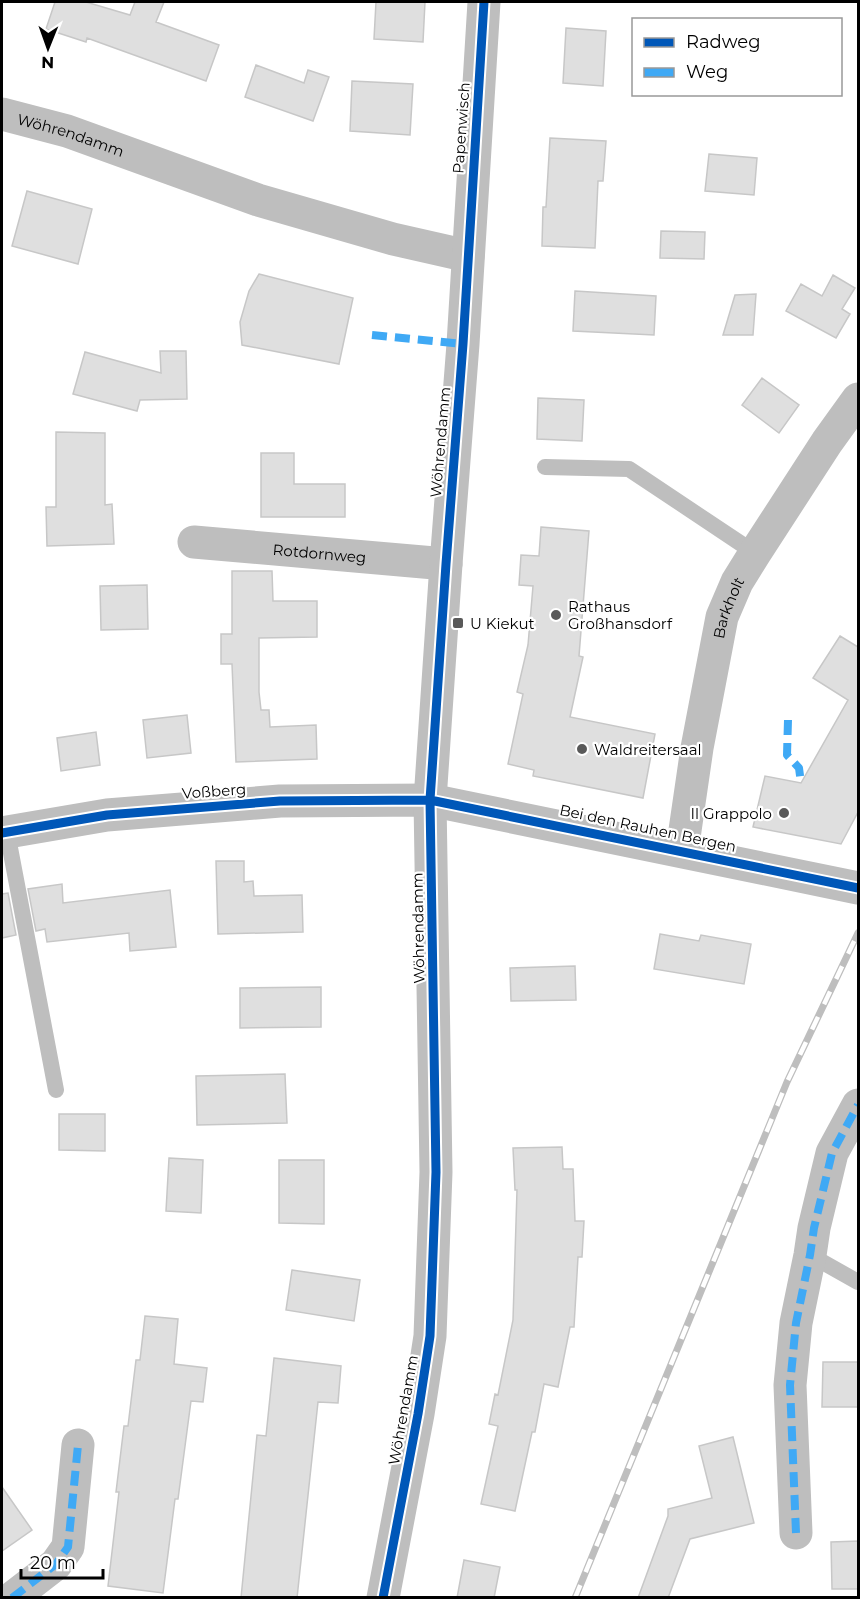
<svg xmlns="http://www.w3.org/2000/svg" width="860" height="1599" font-family="Montserrat,sans-serif">
  <rect width="100%" height="100%" fill="#fff"/>
  <path fill="#dfdfdf" stroke="#c7c7c7" stroke-width="1.5" d="M 55,2 L 86,2 L 130,15 L 135,2 L 164,2 L 156,22 L 219,45 L 206,81 L 87,38 L 86,42 L 46,29 Z
    M 376,2 L 425,2 L 423,42 L 374,39 Z
    M 566,28 L 606,31 L 603,86 L 563,83 Z
    M 256,65 L 304,83 L 308,70 L 329,77 L 313,121 L 245,97 Z
    M 352,81 L 413,84 L 410,135 L 350,131 Z
    M 550,138 L 606,141 L 603,181 L 598,181 L 595,248 L 542,246 L 543,207 L 546,207 Z
    M 709,154 L 757,158 L 754,195 L 705,191 Z
    M 27,191 L 92,209 L 78,264 L 12,246 Z
    M 661,231 L 705,232 L 704,259 L 660,258 Z
    M 259,274 L 353,298 L 339,364 L 242,345 L 240,322 L 249,291 Z
    M 833,275 L 855,288 L 842,309 L 850,314 L 836,338 L 786,311 L 801,284 L 822,296 Z
    M 575,291 L 656,296 L 654,335 L 573,331 Z
    M 756,294 L 753,335 L 723,335 L 735,295 Z
    M 160,351 L 186,351 L 187,399 L 140,400 L 137,411 L 73,394 L 85,352 L 161,373 Z
    M 762,378 L 799,405 L 779,433 L 742,405 Z
    M 538,398 L 584,400 L 582,441 L 537,439 Z
    M 56,432 L 105,433 L 105,505 L 112,504 L 114,544 L 47,546 L 46,507 L 56,507 Z
    M 261,453 L 294,453 L 294,484 L 345,484 L 345,517 L 261,517 Z
    M 541,527 L 589,531 L 579,656 L 583,657 L 570,717 L 655,734 L 643,798 L 533,776 L 534,770 L 508,764 L 523,694 L 517,692 L 528,645 L 533,586 L 519,585 L 521,555 L 539,556 Z
    M 232,571 L 272,571 L 273,601 L 317,601 L 317,637 L 259,638 L 259,692 L 261,710 L 269,710 L 270,727 L 316,725 L 317,759 L 236,762 L 232,664 L 221,664 L 221,634 L 232,634 Z
    M 147,585 L 148,629 L 101,630 L 100,586 Z
    M 840,636 L 858,647 L 858,812 L 841,844 L 753,827 L 765,776 L 801,783 L 848,700 L 813,678 Z
    M 187,715 L 191,753 L 147,758 L 143,720 Z
    M 96,732 L 100,765 L 61,771 L 57,738 Z
    M 216,861 L 244,861 L 244,882 L 253,881 L 254,896 L 302,895 L 303,932 L 218,934 Z
    M 62,884 L 63,903 L 170,890 L 176,947 L 130,951 L 129,933 L 47,942 L 45,929 L 36,931 L 28,889 Z
    M 8,893 L 16,935 L 2,938 L 2,894 Z
    M 660,934 L 699,941 L 701,935 L 751,944 L 744,984 L 654,969 Z
    M 575,966 L 576,1000 L 511,1001 L 510,968 Z
    M 321,987 L 321,1027 L 240,1028 L 240,988 Z
    M 285,1074 L 287,1123 L 197,1125 L 196,1076 Z
    M 59,1114 L 105,1114 L 105,1151 L 59,1150 Z
    M 562,1147 L 563,1169 L 573,1169 L 575,1221 L 584,1221 L 582,1257 L 578,1257 L 574,1327 L 570,1327 L 558,1387 L 544,1384 L 535,1432 L 532,1432 L 515,1511 L 481,1504 L 498,1426 L 489,1424 L 495,1394 L 498,1395 L 513,1320 L 517,1190 L 515,1190 L 513,1148 Z
    M 169,1158 L 203,1160 L 201,1213 L 166,1211 Z
    M 279,1160 L 324,1160 L 324,1224 L 279,1223 Z
    M 292,1270 L 360,1280 L 354,1321 L 286,1310 Z
    M 145,1316 L 178,1319 L 174,1364 L 207,1368 L 203,1402 L 191,1401 L 178,1499 L 175,1499 L 163,1593 L 108,1586 L 119,1492 L 116,1492 L 124,1426 L 128,1426 L 136,1360 L 140,1360 Z
    M 274,1358 L 341,1366 L 338,1403 L 318,1402 L 297,1598 L 241,1598 L 257,1435 L 266,1436 Z
    M 823,1362 L 858,1362 L 858,1407 L 822,1407 Z
    M 733,1437 L 754,1523 L 690,1539 L 668,1598 L 638,1598 L 668,1516 L 668,1509 L 712,1498 L 699,1446 Z
    M 2,1487 L 32,1530 L 2,1551 Z
    M 858,1541 L 858,1589 L 832,1589 L 831,1542 Z
    M 464,1560 L 500,1567 L 494,1598 L 457,1598 Z"/>
  <g fill="none" stroke-linecap="round" stroke-linejoin="round">
    <path stroke="#bebebe" stroke-width="16" d="M 545,467 L 629,469 L 755,553
      M 7,832 L 56,1090
      M 810,1255 L 858,1282"/>
    <g stroke="#bebebe" stroke-width="33">
      <path id="s1" d="M 2,114 L 67,131 L 258,200 L 393,239 L 468,256"/>
      <path id="s2" d="M 194,542 L 446,564"/>
      <path d="M 2,833 L 107,815 L 280,801 L 430,800 L 858,888"/>
      <path id="s3" d="M 682,851 L 697,748 L 722,617 L 737,582 L 755,553 L 827,442 L 858,399"/>
      <path d="M 796,1533 L 790,1385 L 796,1323 L 810,1255 L 814,1228 L 832,1153 L 858,1105"/>
      <path d="M 12,1598 L 56,1564 L 68,1547 L 78,1445"/>
      <path d="M 383,1598 L 418,1414 L 430,1336 L 436,1172 L 430,800 L 446,564 L 463,344 L 484,2"/>
    </g>
    <defs>
      <path id="rail" d="M 575,1598 L 787,1082 L 858,933"/>
    </defs>
    <use href="#rail" stroke="#bebebe" stroke-width="7"/>
    <use href="#rail" stroke="#fff" stroke-width="4.5" stroke-dasharray="14" stroke-linecap="butt"/>
    <path stroke="#3fa9f5" stroke-width="8" stroke-dasharray="15 8" stroke-linecap="butt" d="M 372,335 L 463,344
      M 788,720 L 787,755 L 799,768 L 801,783
      M 796,1533 L 790,1385 L 796,1323 L 810,1255 L 814,1228 L 832,1153 L 858,1105
      M 12,1598 L 56,1564 L 68,1547 L 78,1445"/>
    <defs>
      <path id="cycleway" d="M 2,833 L 107,815 L 280,801 L 430,800 L 858,888
        M 383,1598 L 418,1414 L 430,1336 L 436,1172 L 430,800 L 446,564 L 463,344 L 484,2"/>
    </defs>
    <use href="#cycleway" stroke="#fff" stroke-width="13"/>
    <use href="#cycleway" stroke="#0057b8" stroke-width="9"/>
  </g>
  <g fill="#595959" stroke="#fff" stroke-width="2">
    <circle cx="556" cy="615" r="6"/>
    <rect x="452" y="617" width="12" height="12" rx="3"/>
    <circle cx="582" cy="749" r="6"/>
    <circle cx="784" cy="813" r="6"/>
  </g>
  <g text-anchor="middle" dominant-baseline="central" stroke-width="4.5" stroke-linejoin="round" paint-order="stroke">
    <g font-size="15" fill="#000" stroke="#fff">
      <text transform="translate(461 128) rotate(-86)">Papenwisch</text>
      <text stroke="none"><textPath href="#s1" startOffset="72">Wöhrendamm</textPath></text>
      <text transform="translate(440 442) rotate(-85)">Wöhrendamm</text>
      <text stroke="none"><textPath href="#s2" startOffset="126">Rotdornweg</textPath></text>
      <text stroke="none"><textPath href="#s3" startOffset="248">Barkholt</textPath></text>
      <text transform="translate(214 791) rotate(-4)">Voßberg</text>
      <text transform="translate(648 828) rotate(12)">Bei den Rauhen Bergen</text>
      <text transform="translate(418 928) rotate(-91)">Wöhrendamm</text>
      <text transform="translate(403 1410) rotate(-80)">Wöhrendamm</text>
    </g>
    <g font-size="15" fill="#000" stroke="#fff" text-anchor="start">
      <text x="568" y="606">Rathaus<tspan x="568" dy="17">Großhansdorf</tspan></text>
      <text x="470" y="623">U Kiekut</text>
      <text x="594" y="749">Waldreitersaal</text>
      <text x="772" y="813" text-anchor="end">Il Grappolo</text>
    </g>
  </g>
  <rect width="860" height="1599" fill="none" stroke="#000000" stroke-width="6"/>
  <rect x="632" y="18" width="210" height="78" fill="#ffffff" stroke="#999999" stroke-width="1.5"/>
  <rect x="644" y="38" width="30" height="9" fill="#0057b8" stroke="#999999" stroke-width="1.5"/>
  <text x="686" y="48" font-size="18" fill="#000000">Radweg</text>
  <rect x="644" y="68" width="30" height="9" fill="#3fa9f5" stroke="#999999" stroke-width="1.5"/>
  <text x="686" y="78" font-size="18" fill="#000000">Weg</text>
  <g transform="translate(48 48) rotate(181)" stroke="#ffffff" stroke-width="4.5" paint-order="stroke">
  <path d="M0-4.5L10 22L0 15L-10 22Z" fill="#000000"/>
  <text y="-9" font-size="16" font-weight="bold" text-anchor="middle" fill="#000000">N</text>
  </g>
  <path d="M21 1569v9h82v-9" fill="none" stroke="#000000" stroke-width="3"/>
  <text x="30" y="1569" font-size="18" fill="#000000" stroke="#ffffff" stroke-width="4.5" paint-order="stroke">20 m</text>
</svg>
